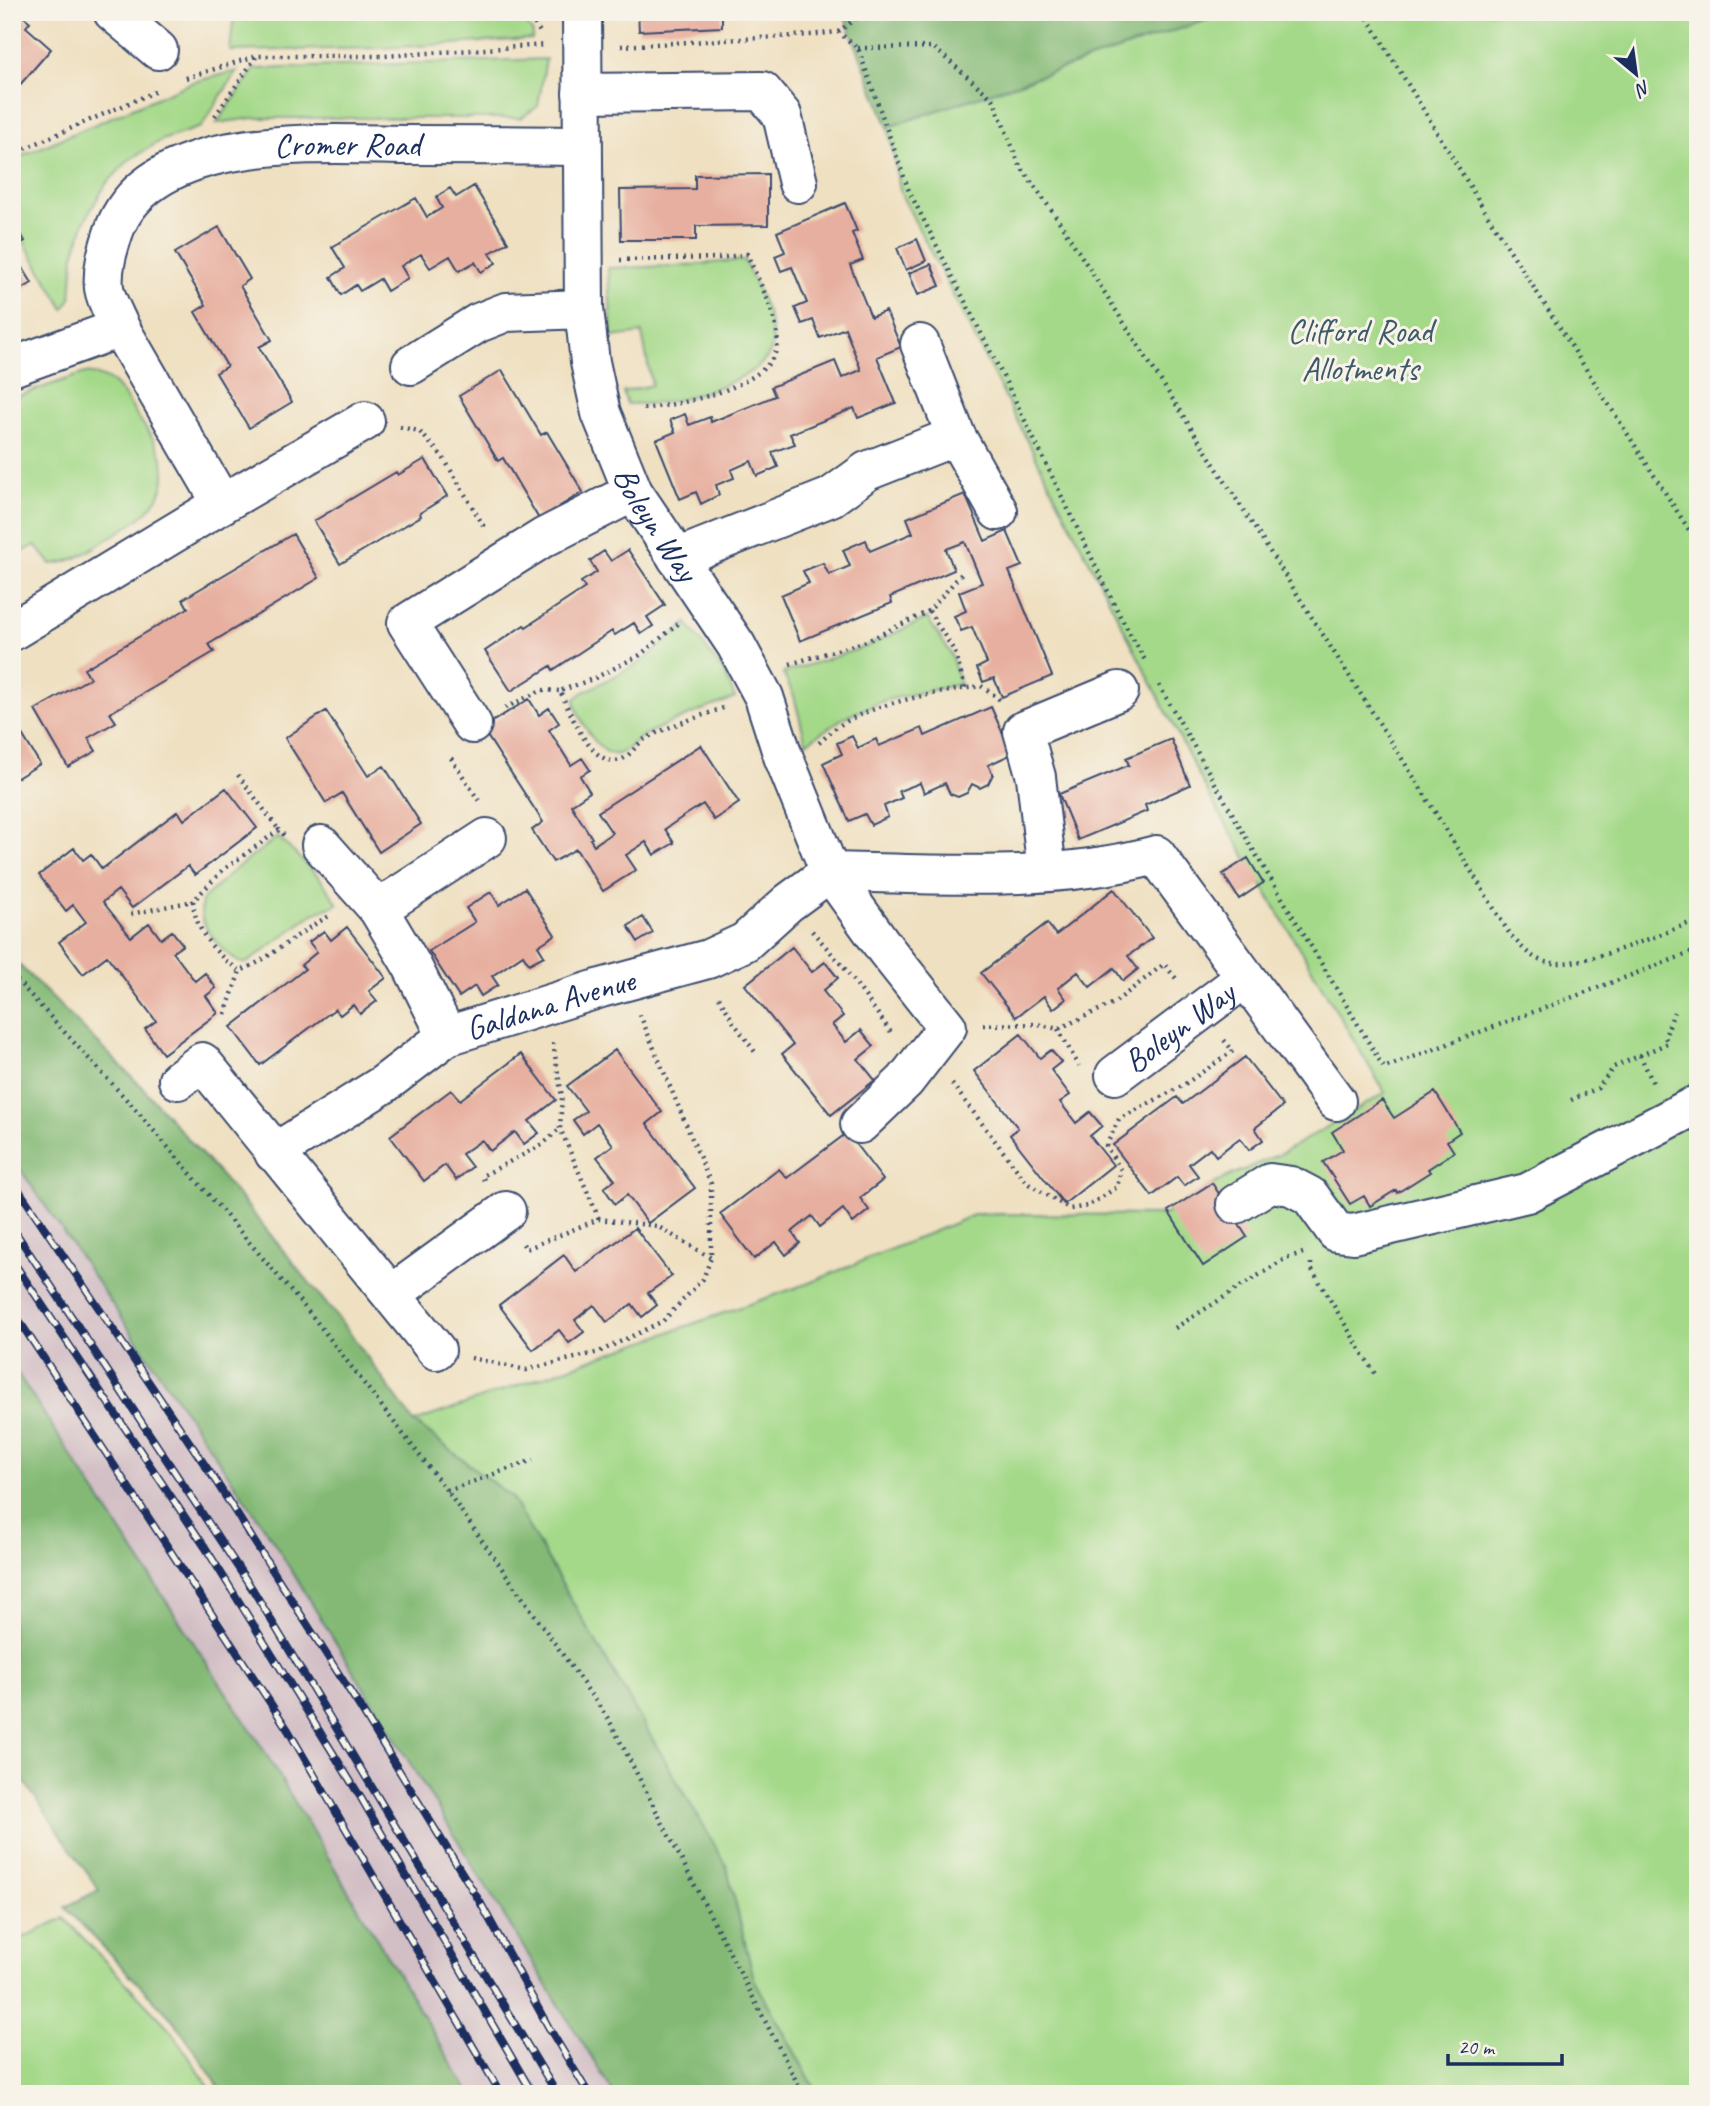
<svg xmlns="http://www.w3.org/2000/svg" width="1710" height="2106" font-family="Caveat,sans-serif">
  <rect width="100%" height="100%" fill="#f7f3e8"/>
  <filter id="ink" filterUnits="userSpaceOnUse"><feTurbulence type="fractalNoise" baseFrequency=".0143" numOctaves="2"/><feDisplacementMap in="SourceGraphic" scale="14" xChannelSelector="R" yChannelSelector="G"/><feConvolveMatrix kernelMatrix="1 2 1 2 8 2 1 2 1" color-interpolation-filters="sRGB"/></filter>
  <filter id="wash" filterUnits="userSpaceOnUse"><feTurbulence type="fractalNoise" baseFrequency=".00686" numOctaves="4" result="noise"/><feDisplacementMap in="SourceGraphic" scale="28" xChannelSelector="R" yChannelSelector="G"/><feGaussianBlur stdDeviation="1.57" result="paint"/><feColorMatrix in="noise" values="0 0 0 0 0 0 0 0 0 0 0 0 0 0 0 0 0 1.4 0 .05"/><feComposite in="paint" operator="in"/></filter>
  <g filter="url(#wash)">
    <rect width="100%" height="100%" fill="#efe0c1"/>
    <path fill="#d2bec5" d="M 12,1157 L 270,1536 L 614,2094 L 470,2094 L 92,1485 L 12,1365 Z"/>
    <path fill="#a4d989" stroke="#608474" stroke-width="2" d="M 234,12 L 518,12 L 533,33 L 532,39 L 383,48 L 230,51 Z
      M 1230,12 L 1698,12 L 1698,2094 L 818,2094 L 754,1979 L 726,1865 L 511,1497 L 414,1422 L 809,1283 L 976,1214 L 1164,1215 L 1223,1179 L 1282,1153 L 1385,1093 L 1210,797 L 901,194 L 888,127 Z
      M 546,59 L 538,106 L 521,118 L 253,118 L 217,123 L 255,69 Z
      M 237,71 L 201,127 L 162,140 L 129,160 L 106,184 L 85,220 L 74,255 L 71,298 L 64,309 L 12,222 L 12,160 L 193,82 Z
      M 744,260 C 754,283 776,321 772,346 C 767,378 686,399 659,403 C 649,404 638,404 627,404 L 623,392 L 652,385 L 642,333 L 612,337 L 608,268 L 680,266 Z
      M 85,373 C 116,376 120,389 136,414 C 144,426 156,441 161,455 C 175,499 141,519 109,538 C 88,551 76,562 51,564 L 35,545 L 12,558 L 12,398 Z
      M 927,618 L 950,652 L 960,684 L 886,700 L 845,717 L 806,743 L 794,696 L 783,673 L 865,647 Z
      M 687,623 L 725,674 L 735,698 C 704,709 674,720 644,735 C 635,740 627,752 618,754 C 600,759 574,713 575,699 L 582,693 L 642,662 Z
      M 278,837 L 319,877 L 338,904 L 313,914 L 247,963 C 233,965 209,935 204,923 C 200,915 201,909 202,900 L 234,870 Z
      M 64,1918 L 169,2028 L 214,2094 L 12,2094 L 12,1943 Z"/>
    <path fill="#83b975" stroke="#4f746a" stroke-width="2" d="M 843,12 L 1230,12 L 888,127 Z
      M 12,958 L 143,1088 L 243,1201 L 347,1329 L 414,1422 L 511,1497 L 726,1865 L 754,1979 L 818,2094 L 614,2094 L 270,1536 L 12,1157 Z
      M 12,1365 L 263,1749 L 470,2094 L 224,2094 L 174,2021 L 65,1907 L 99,1890 L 12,1764 Z"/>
    <g id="blocks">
      <path fill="#e7af9f" d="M 12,12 L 18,12 L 30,22 L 26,27 L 51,49 L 12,94 Z
        M 638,12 L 722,12 L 722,27 L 639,31 Z
        M 768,174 L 768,225 L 696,226 L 696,240 L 621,240 L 620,190 L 695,189 L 695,175 Z
        M 474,186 L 508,242 L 490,253 L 496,263 L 481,272 L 475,262 L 459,271 L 450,256 L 430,268 L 421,254 L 401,266 L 408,278 L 387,291 L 380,279 L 360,291 L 356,285 L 341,295 L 331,277 L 345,268 L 332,247 L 416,198 L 427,217 L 442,208 L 436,197 L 450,188 L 456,197 Z
        M 845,203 L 857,231 L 852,233 L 863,260 L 850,265 L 871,317 L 886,311 L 901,347 L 877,357 L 896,403 L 858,418 L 854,408 L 790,434 L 795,444 L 772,452 L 778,467 L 757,476 L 751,461 L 731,470 L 734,478 L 716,485 L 719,495 L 701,504 L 696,492 L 680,499 L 656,440 L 675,432 L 670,420 L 685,414 L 689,425 L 710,417 L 711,422 L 775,396 L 771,387 L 835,361 L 842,378 L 861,370 L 845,328 L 820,338 L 813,320 L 802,324 L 795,308 L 807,303 L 792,267 L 781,271 L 775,256 L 785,252 L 777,232 Z
        M 12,219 L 25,241 L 12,248 Z
        M 219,227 L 250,279 L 240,286 L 272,340 L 259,347 L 292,402 L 249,428 L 216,373 L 227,366 L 195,312 L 206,305 L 175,253 Z
        M 917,239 L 926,261 L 906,270 L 897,248 Z
        M 12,250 L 32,283 L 12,295 Z
        M 931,264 L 940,286 L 918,295 L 909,273 Z
        M 502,370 L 541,435 L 547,432 L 583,492 L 539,519 L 503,458 L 498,461 L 459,396 Z
        M 425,459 L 447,496 L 420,513 L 421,516 L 340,564 L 314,521 L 396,472 L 398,475 Z
        M 965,494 L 985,541 L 1007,531 L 1022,566 L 1009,571 L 1052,676 L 1002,697 L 994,678 L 983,682 L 977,668 L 987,663 L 972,627 L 961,631 L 954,616 L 966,611 L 959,592 L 982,583 L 965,542 L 946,549 L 954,570 L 890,597 L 892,603 L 800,641 L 781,595 L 809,583 L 803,571 L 823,563 L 829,575 L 850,566 L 843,550 L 866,540 L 870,551 L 913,533 L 907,518 Z
        M 293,534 L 319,578 L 209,644 L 214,652 L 110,713 L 116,722 L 88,738 L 96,751 L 68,767 L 35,710 L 90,678 L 84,669 L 188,608 L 183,599 Z
        M 628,550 L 665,605 L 647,617 L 653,626 L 641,634 L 634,623 L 615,635 L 612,631 L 553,670 L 551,666 L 511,691 L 485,651 L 524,625 L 526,627 L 585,588 L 581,582 L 597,572 L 590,561 L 598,555 L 604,551 L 611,561 Z
        M 529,699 L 539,715 L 549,708 L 559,723 L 549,730 L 571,765 L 582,758 L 590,770 L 580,776 L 590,792 L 571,805 L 592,838 L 590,839 L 594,845 L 612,833 L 598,812 L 701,745 L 739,803 L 714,820 L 703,804 L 684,816 L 665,829 L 674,843 L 654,855 L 646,842 L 626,855 L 636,870 L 603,891 L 576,849 L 553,862 L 532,830 L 543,822 L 482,728 Z
        M 991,707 L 1012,754 L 988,765 L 993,774 L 988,784 L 980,788 L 972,784 L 967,793 L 958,797 L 950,794 L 945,783 L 924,793 L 920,783 L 899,791 L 902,798 L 884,806 L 888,817 L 871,825 L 865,814 L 849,821 L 823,763 L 842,754 L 837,743 L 852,736 L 858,748 L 876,739 L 879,746 L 922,728 L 925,736 Z
        M 326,711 L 368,776 L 384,766 L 421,824 L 379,852 L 342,793 L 326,803 L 285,738 Z
        M 14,721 L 40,764 L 12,781 L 12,723 Z
        M 1171,739 L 1190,785 L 1145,805 L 1147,811 L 1078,840 L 1059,794 L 1129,765 L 1126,758 Z
        M 226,788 L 257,828 L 195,875 L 188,866 L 132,908 L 118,890 L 103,902 L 131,937 L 149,923 L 161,939 L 172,931 L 183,945 L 173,952 L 195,981 L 205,973 L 216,988 L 206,996 L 218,1013 L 163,1054 L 145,1029 L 156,1021 L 107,956 L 83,974 L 59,942 L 86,922 L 73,905 L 66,911 L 39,875 L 74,848 L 83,860 L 91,854 L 102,869 L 178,811 L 184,820 Z
        M 1248,858 L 1263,883 L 1239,899 L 1223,874 Z
        M 525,888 L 555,935 L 538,946 L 544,956 L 529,964 L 523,955 L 492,976 L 498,985 L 481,996 L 475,986 L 459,997 L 429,951 L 475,922 L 466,908 L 491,892 L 499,905 Z
        M 1114,889 L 1152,938 L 1128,956 L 1138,969 L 1123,981 L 1114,968 L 1090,987 L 1078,972 L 1058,988 L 1066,999 L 1053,1009 L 1044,996 L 1016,1017 L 981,973 L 1047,923 L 1056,935 Z
        M 643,917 L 653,933 L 638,942 L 628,926 Z
        M 347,927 L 386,978 L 369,991 L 377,1001 L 360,1014 L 353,1005 L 340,1015 L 335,1009 L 260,1065 L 231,1027 L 305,969 L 301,965 L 317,952 L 309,942 L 324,931 L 331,940 Z
        M 792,947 L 812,972 L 825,962 L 838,978 L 823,991 L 843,1016 L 832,1025 L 846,1042 L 861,1030 L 874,1046 L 858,1059 L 875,1080 L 831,1115 L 782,1054 L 793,1045 L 745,985 Z
        M 1021,1034 L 1040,1058 L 1051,1050 L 1061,1062 L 1051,1070 L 1070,1095 L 1060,1102 L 1076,1123 L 1090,1112 L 1102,1126 L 1090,1136 L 1113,1165 L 1064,1204 L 1010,1135 L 1018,1128 L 974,1071 Z
        M 615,1050 L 662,1112 L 647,1124 L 695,1188 L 648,1223 L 627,1195 L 615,1204 L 604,1188 L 615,1180 L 597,1157 L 613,1145 L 597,1123 L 583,1134 L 573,1120 L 586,1111 L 567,1086 Z
        M 521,1054 L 556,1100 L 529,1121 L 539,1133 L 524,1144 L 515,1132 L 490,1151 L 482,1140 L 462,1154 L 472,1167 L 456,1180 L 445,1165 L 424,1181 L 390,1136 L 451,1090 L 460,1100 Z
        M 1245,1057 L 1283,1106 L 1255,1128 L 1263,1140 L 1249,1150 L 1240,1138 L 1216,1156 L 1210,1148 L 1189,1164 L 1198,1176 L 1184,1186 L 1177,1177 L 1152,1196 L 1113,1145 L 1177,1097 L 1183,1104 Z
        M 1435,1092 L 1460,1132 L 1447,1141 L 1454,1152 L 1428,1169 L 1430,1172 L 1397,1193 L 1396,1190 L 1370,1206 L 1364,1196 L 1350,1204 L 1323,1162 L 1343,1150 L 1332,1132 L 1382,1100 L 1394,1118 Z
        M 847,1133 L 883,1180 L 860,1198 L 869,1210 L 853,1223 L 843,1209 L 820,1227 L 812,1216 L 792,1232 L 800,1243 L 786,1255 L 776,1242 L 754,1259 L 720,1214 L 779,1169 L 787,1178 Z
        M 1212,1183 L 1247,1237 L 1203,1266 L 1168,1211 Z
        M 635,1228 L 672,1276 L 648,1293 L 657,1305 L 642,1317 L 632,1304 L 607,1322 L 594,1305 L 575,1320 L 584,1332 L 569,1343 L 559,1330 L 533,1350 L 499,1305 L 564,1255 L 576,1272 Z"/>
    </g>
  </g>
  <g filter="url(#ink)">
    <use href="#blocks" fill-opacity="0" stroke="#3b4a6d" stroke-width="2"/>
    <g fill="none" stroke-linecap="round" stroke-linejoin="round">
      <defs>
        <g id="minor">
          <path d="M 113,12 L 158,50"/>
          <path id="s1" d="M 582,12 L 584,309 L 590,362 L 601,413 L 633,492 L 736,645 L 764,697 L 783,756 L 830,872 L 886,950 L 947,1027 L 905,1081 L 860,1124"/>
          <path d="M 582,93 L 762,91 L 782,115 L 798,183"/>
          <path d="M 120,328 L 222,504"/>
          <path d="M 920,344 L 956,436 L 998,511"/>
          <path d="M 411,365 L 478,323 L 506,312 L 584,309"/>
          <path id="s2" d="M 12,367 L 120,328 C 115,316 106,301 104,288 C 102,268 108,249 114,231 C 150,131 321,144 406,145 C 465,145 523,145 582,146"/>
          <path d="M 677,558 L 831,497 L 867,471 L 956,436"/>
          <path d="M 12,631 L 222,504 L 365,421"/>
          <path d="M 472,724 L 407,623 L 543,538 L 633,492"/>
          <path d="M 321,845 L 378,909 L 412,966 L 447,1036"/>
          <path d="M 830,872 C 938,874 1051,883 1156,855 L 1336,1101"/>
          <path d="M 1047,872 L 1036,777 L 1023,731 L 1119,691"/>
          <path d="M 378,909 L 487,838"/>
          <path id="s3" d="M 1115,1075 L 1245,978"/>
          <path d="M 178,1080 L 202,1062 L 436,1350"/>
          <path id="s4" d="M 274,1153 L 384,1084 L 447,1036 L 601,988 L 708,959 L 745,942 L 788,903 L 830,872"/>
          <path d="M 1236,1204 L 1270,1183 L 1291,1186 L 1310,1196 L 1336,1232 L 1353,1234 L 1527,1193 L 1698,1104"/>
          <path d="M 392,1294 L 506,1211"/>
        </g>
      </defs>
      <use href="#minor" stroke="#3b4a6d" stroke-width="42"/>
      <path stroke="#3b4a6d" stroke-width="4.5" stroke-dasharray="2 5" stroke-linecap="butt" d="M 527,12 L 542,35
        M 1364,12 L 1488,216 L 1698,544
        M 838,32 L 864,12
        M 621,46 L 810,35 L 838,32 L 858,48 L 909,191 L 1010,390 L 1120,616 L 1146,662
        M 858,48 L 933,47 L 993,99 L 1020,166 L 1057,218 L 1413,776 L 1509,933 C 1519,944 1527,955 1542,961 C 1574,973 1664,932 1698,920
        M 186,78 L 256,56 L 385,56 L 545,45
        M 215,116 L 256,57
        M 12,154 L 159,90
        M 620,260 L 719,258 L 747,254 C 757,278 781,321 777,346 C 771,388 675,406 640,409
        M 400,427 L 419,431 L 443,457 L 483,525 L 482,530
        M 929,611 L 955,652 L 965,688
        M 678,624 L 640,655 L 595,678 L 560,691 C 570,711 590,768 620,760 C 630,757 636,744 645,739 C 670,725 699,717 726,707
        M 790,664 L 867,641 L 929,611 L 964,571
        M 1159,685 L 1252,848 L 1384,1068 L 1698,950
        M 505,708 L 542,690 L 560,691
        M 819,743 C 826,737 832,730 840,725 C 880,701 935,693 981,686 L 997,697 L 1002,703
        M 451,758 L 479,801
        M 238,775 L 279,830
        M 284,835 L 279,830 L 223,870 L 193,901 C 195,931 215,954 240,971 C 273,958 299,930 332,915
        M 131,914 L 193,901
        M 812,931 L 846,970 L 893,1035
        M 12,975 L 137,1111 L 313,1317 L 447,1491 L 609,1720 L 803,2094
        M 719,997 L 734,1023 L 755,1052
        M 225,1014 L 240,971
        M 983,1025 L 1037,1024 L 1058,1029 L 1114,1003 L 1164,964 L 1178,981
        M 1058,1029 L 1079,1066
        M 553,1043 L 562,1097 L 560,1128 L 599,1219
        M 1640,1055 L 1653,1083
        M 952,1084 L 1027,1183 L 1070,1209 L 1088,1206 L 1117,1187 L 1121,1170 L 1106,1146 L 1119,1119 L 1182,1086 L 1233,1051 L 1224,1040
        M 1571,1100 L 1598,1088 L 1614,1067 L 1668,1043 L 1665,1037 L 1674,1012
        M 484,1180 L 482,1176 L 542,1145 L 560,1128
        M 523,1244 L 526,1249 L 599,1219 L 657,1226 L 711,1258
        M 1311,1263 L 1311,1268 L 1375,1374
        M 1175,1328 L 1286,1258 L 1303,1253
        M 471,1358 L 526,1370 L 599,1352 L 663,1321 L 703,1279 L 711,1258 L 711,1184 L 640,1015
        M 447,1491 L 533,1460"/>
      <use href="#minor" stroke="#fff" stroke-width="38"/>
      <defs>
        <path id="rail" d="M 12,1180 L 215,1480 L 358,1704 L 480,1902 L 549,2028 L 589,2094
          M 12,1227 L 253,1590 L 557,2094
          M 12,1260 L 205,1547 L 361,1798 L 533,2094
          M 12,1310 L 288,1730 L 501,2094"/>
      </defs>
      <use href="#rail" stroke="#1b2f5e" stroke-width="8"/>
      <use href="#rail" stroke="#f7f3e8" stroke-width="5" stroke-dasharray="16" stroke-linecap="butt"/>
    </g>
  </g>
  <g text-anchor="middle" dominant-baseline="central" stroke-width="6" stroke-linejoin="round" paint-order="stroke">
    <g font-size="33" fill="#1b2f5e" stroke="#f7f3e8">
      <text stroke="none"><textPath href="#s2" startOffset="481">Cromer Road</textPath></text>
      <text stroke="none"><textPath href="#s1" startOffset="527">Boleyn Way</textPath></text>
      <text stroke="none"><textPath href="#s4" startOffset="317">Galdana Avenue</textPath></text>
      <text stroke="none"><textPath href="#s3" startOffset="80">Boleyn Way</textPath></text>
    </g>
    <g font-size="33" fill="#3d5a69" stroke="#f7f3e8">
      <text x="1360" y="331">Clifford Road<tspan x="1360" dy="38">Allotments</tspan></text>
    </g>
  </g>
  <rect width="1710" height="2106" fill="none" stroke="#f7f3e8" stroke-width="42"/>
  <g transform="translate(1636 74) rotate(151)" stroke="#f7f3e8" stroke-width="5" paint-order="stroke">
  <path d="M0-5L12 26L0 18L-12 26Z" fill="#1b2f5e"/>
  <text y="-10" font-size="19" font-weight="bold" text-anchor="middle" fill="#1b2f5e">N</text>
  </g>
  <path d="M1448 2054v10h114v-10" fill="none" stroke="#1b2f5e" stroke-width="3.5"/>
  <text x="1458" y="2054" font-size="21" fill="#1b2f5e" stroke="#f7f3e8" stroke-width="5" paint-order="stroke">20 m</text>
</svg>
